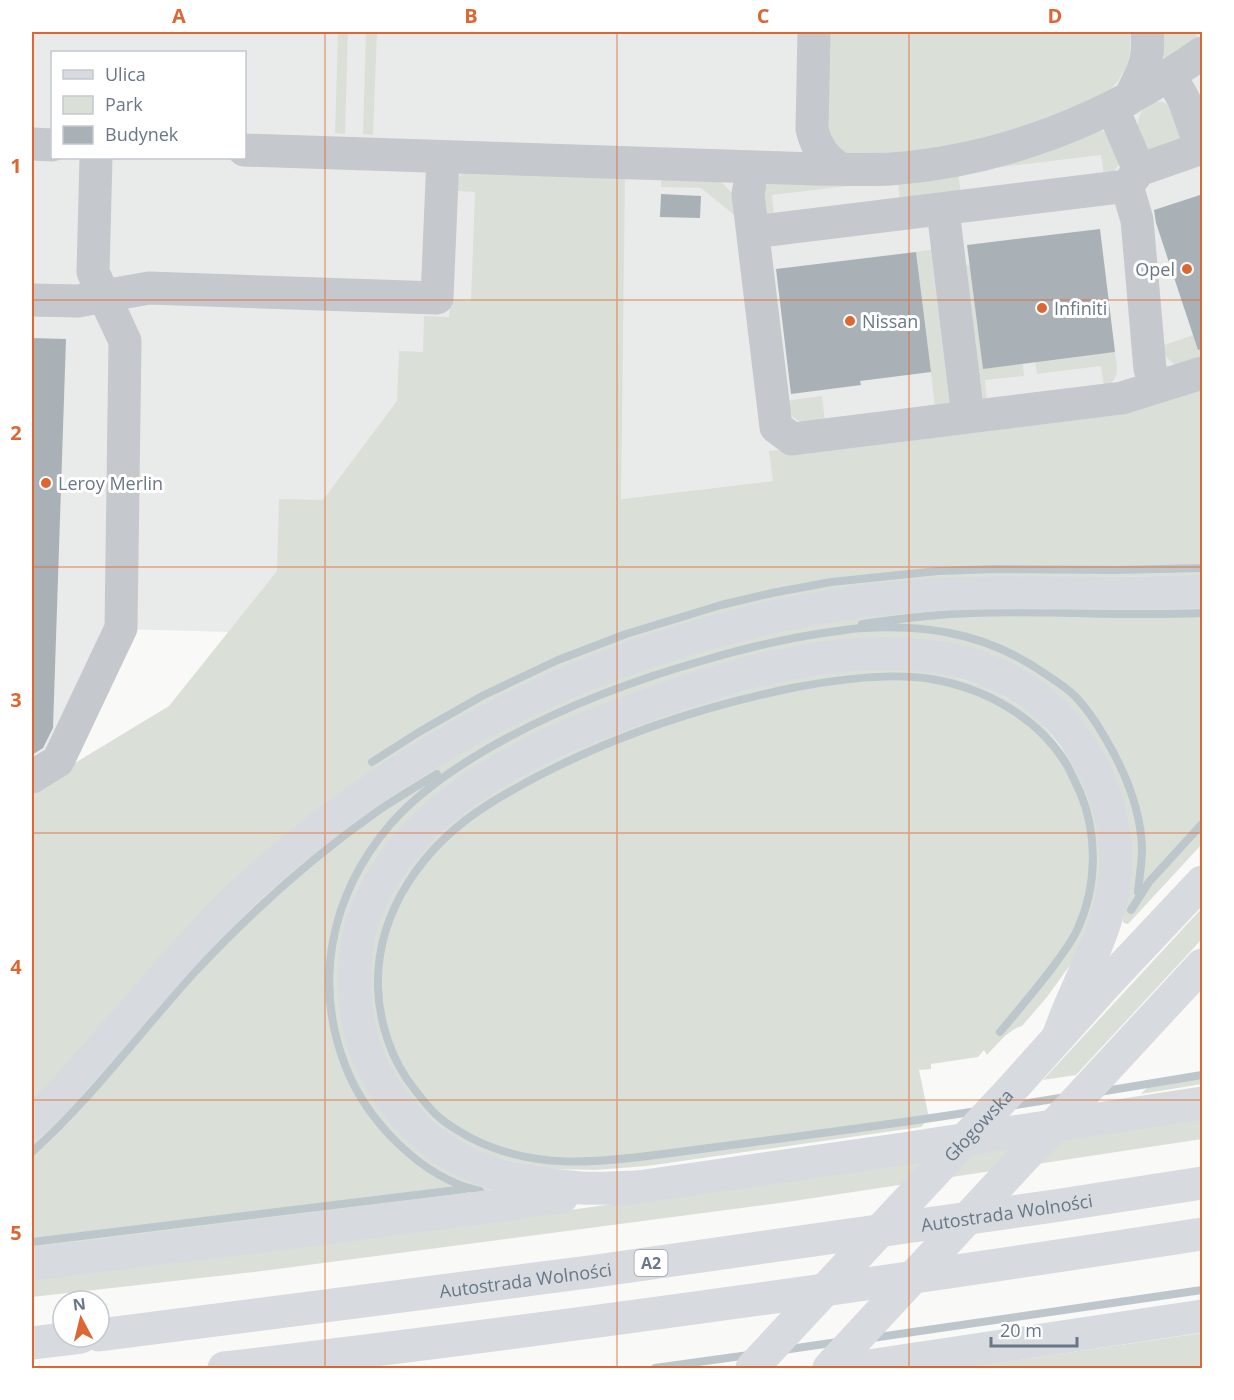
<svg xmlns="http://www.w3.org/2000/svg" width="1234" height="1400" font-family="'Open Sans',sans-serif">
  <rect width="100%" height="100%" fill="#f9f9f7"/>
  <path fill="#e9ebea" fill-rule="evenodd" d="M 32,32 L 1202,32 L 1202,415 L 1134,438 L 621,499 L 228,632 L 121,629 L 32,777 ZM 52,52 L 244,52 L 244,158 L 52,158 Z"/>
  <path fill="#dae0d8" d="M 338,32 L 348,32 L 345,134 L 335,133 Z
    M 366,32 L 377,32 L 373,135 L 363,134 Z
    M 826,32 L 1130,32 C 1132,58 1127,74 1107,93 L 1031,127 L 942,148 L 852,156 L 826,140 Z
    M 1161,32 L 1194,32 L 1197,35 L 1197,38 L 1167,57 L 1164,58 L 1162,56 Z
    M 1153,101 L 1162,102 L 1169,105 L 1182,133 L 1179,141 L 1150,151 L 1143,146 L 1137,128 L 1139,117 L 1144,106 Z
    M 1098,129 C 1113,134 1115,147 1120,161 C 1117,169 1113,173 1104,176 L 1101,155 L 977,170 Z
    M 958,172 L 961,194 L 900,201 L 898,180 Z
    M 463,173 L 625,176 L 621,499 L 773,481 L 769,451 L 938,431 L 916,252 L 935,249 L 958,428 L 1202,383 L 1202,576 L 983,578 L 469,713 L 74,1058 L 32,1103 L 32,789 L 169,706 L 277,571 L 279,499 L 323,500 L 397,401 L 399,351 L 423,352 L 424,316 L 449,317 L 450,300 L 471,301 L 475,192 L 454,191 L 458,178 Z
    M 661,177 L 719,180 L 735,196 L 739,219 L 701,188 L 661,187 Z
    M 775,181 L 866,184 L 772,195 L 774,217 L 767,216 L 763,191 L 768,184 Z
    M 970,265 L 983,368 L 1023,364 L 1024,376 L 985,380 L 987,402 L 982,401 L 961,266 Z
    M 1202,332 L 1202,359 L 1176,365 C 1168,360 1164,355 1161,346 Z
    M 1115,352 C 1117,368 1121,380 1104,387 L 1101,366 L 1037,374 L 1035,362 Z
    M 822,396 L 825,421 C 801,422 793,426 785,401 Z
    M 1202,602 L 1202,844 L 1128,924 L 1124,923 L 1123,921 C 1125,902 1126,882 1128,862 C 1129,852 1131,841 1130,830 C 1127,804 1115,782 1104,758 C 1098,746 1092,734 1084,723 C 1042,670 974,641 908,638 C 887,638 866,639 845,640 L 423,807 L 342,1016 L 492,1192 L 32,1252 L 32,1138 L 263,889 L 441,758 L 649,662 L 874,611 Z
    M 868,668 L 929,670 L 990,688 L 1036,716 L 1078,769 L 1097,819 L 1101,864 L 1095,906 L 1073,961 L 1047,997 L 1022,1026 C 1009,1029 997,1045 987,1055 L 984,1050 L 978,1057 L 931,1064 L 931,1069 L 919,1070 L 929,1118 L 921,1127 L 647,1166 L 596,1170 L 544,1169 L 490,1156 L 451,1136 L 413,1102 L 386,1060 L 375,1029 L 369,976 L 375,933 L 386,903 L 413,860 L 466,809 L 514,779 L 613,733 L 695,704 L 799,677 Z
    M 1202,908 L 1202,939 L 1076,1075 L 1043,1080 Z
    M 1202,1072 L 1202,1084 L 1141,1094 L 1155,1079 Z
    M 1202,1119 L 1202,1139 L 787,1202 L 262,1271 L 32,1297 L 32,1277 L 512,1218 L 808,1177 Z
    M 1202,1333 L 1202,1368 L 963,1368 Z"/>
  <g fill="none" stroke-linecap="round" stroke-linejoin="round">
    <path stroke="#bdc6cb" stroke-width="8" d="M 862,624 C 898,619 935,614 972,613 C 1049,610 1126,617 1202,613
      M 372,762 L 419,732 L 482,696 L 558,660 L 626,634 L 721,605 L 772,593 L 831,582 L 938,571 L 997,569 L 1117,570 L 1202,568
      M 1131,910 L 1149,882 L 1202,824
      M 1099,1092 L 1202,1075
      M 1010,1106 L 1066,1097
      M 977,1111 C 903,1123 829,1132 755,1142 C 724,1146 694,1150 663,1154 C 596,1163 533,1170 471,1138 C 460,1132 449,1126 440,1118 C 430,1110 423,1100 415,1090 C 392,1062 379,1023 378,987 C 376,910 425,844 489,804 C 581,747 686,710 792,688 C 834,680 889,672 931,679 C 985,688 1040,718 1068,767 C 1072,775 1076,784 1080,792 C 1098,835 1097,886 1078,928 C 1073,940 1065,950 1058,960 C 1040,985 1020,1008 1000,1032
      M 32,1152 C 91,1099 138,1035 191,976 C 247,916 308,860 375,813 C 395,799 416,787 437,774
      M 480,1191 C 421,1178 366,1120 345,1065 C 313,981 331,895 389,826 C 416,794 453,769 489,748 C 557,709 630,681 705,660 C 746,648 787,638 830,632 C 841,631 853,628 865,628 C 891,626 925,628 950,633 C 986,640 1017,654 1047,675 C 1056,681 1067,688 1075,696 C 1086,708 1096,722 1104,736 C 1125,771 1141,809 1142,849 C 1142,864 1139,878 1138,892
      M 32,1242 L 465,1189
      M 872,1338 L 1202,1290
      M 783,1350 L 838,1342
      M 655,1368 L 749,1355"/>
  </g>
  <path fill="#a9b1b7" d="M 661,194 L 701,196 L 700,218 L 660,217 Z
    M 1203,194 L 1203,349 L 1198,350 L 1156,223 L 1154,210 Z
    M 1100,229 L 1115,352 L 983,369 L 967,245 Z
    M 916,252 L 931,372 L 860,381 L 861,385 L 791,394 L 776,269 Z
    M 32,338 L 66,339 L 53,728 L 43,748 L 32,755 Z"/>
  <g fill="none" stroke-linecap="round" stroke-linejoin="round">
    <path stroke="#c5c8cc" stroke-width="33" d="M 814,32 L 812,129 C 816,147 826,161 842,169
      M 1170,75 L 1184,100 L 1201,148
      M 1129,99 C 1142,73 1150,61 1147,32
      M 1112,107 L 1139,170
      M 32,144 L 52,145
      M 244,150 L 817,169 C 841,169 866,170 890,169 C 1003,161 1110,118 1202,53
      M 96,158 L 93,272 L 104,296 L 149,288 L 437,298 L 443,157
      M 753,167 L 748,194 L 776,427 L 792,439 L 1122,398 L 1202,373
      M 1127,186 L 1137,220 L 1150,369 L 1157,387
      M 943,210 L 968,417
      M 753,232 L 1127,186 L 1139,170 L 1202,148
      M 32,300 L 78,301 L 104,296 L 125,341 L 121,628 L 58,761 L 32,777"/>
    <g stroke="#d7dbdf" stroke-width="33">
      <path id="s1" d="M 752,1368 L 1011,1090 L 1107,983 L 1202,882"/>
      <path d="M 829,1368 L 1202,965"/>
    </g>
    <g stroke="#d7dbdf" stroke-width="33">
      <path d="M 32,1123 C 111,1046 175,954 257,880 C 396,756 563,668 744,624 C 797,611 850,601 904,597 C 1004,588 1103,597 1202,591"/>
      <path d="M 639,1187 C 620,1187 601,1189 582,1188 C 550,1186 501,1179 472,1165 C 435,1148 404,1120 383,1085 C 362,1053 354,1015 355,977 C 355,956 357,934 365,914 C 410,798 541,743 650,704 C 781,656 989,603 1081,747 C 1103,781 1116,820 1116,861 C 1115,925 1078,978 1058,1037"/>
      <path d="M 617,1190 L 903,1149 L 1202,1103"/>
      <path d="M 32,1264 L 301,1231 L 562,1197"/>
      <path id="s2" d="M 99,1335 L 596,1271 L 1054,1206 L 1202,1183"/>
      <path d="M 32,1343 L 81,1337"/>
      <path d="M 224,1368 C 551,1330 877,1284 1202,1234"/>
      <path d="M 855,1368 L 1202,1316"/>
    </g>
  </g>
  <path fill="none" stroke="#dd6732" stroke-width="1.5" stroke-opacity="0.55" d="M 325,32 L 325,1368M 617,32 L 617,1368M 909,32 L 909,1368M 32,300 L 1202,300M 32,567 L 1202,567M 32,833 L 1202,833M 32,1100 L 1202,1100"/>
  <g fill="#dd6732" stroke="#fff" stroke-width="2">
    <circle cx="1187" cy="269" r="6"/>
    <circle cx="1042" cy="308" r="6"/>
    <circle cx="850" cy="321" r="6"/>
    <circle cx="46" cy="483" r="6"/>
  </g>
  <g text-anchor="middle" dominant-baseline="central" stroke-width="6" stroke-linejoin="round" paint-order="stroke">
    <rect fill="#fff" stroke="#96a0aa" stroke-width="1.5" x="634.5" y="1250" width="33" height="26" rx="4.5"/>
    <g font-size="16" font-weight="bold" fill="#697786">
      <text x="651" y="1263">A2</text>
    </g>
    <g font-size="18" fill="#697786" stroke="#fff" text-anchor="start">
      <text x="1175" y="269" text-anchor="end">Opel</text>
      <text x="1054" y="308">Infiniti</text>
      <text x="862" y="321">Nissan</text>
      <text x="58" y="483">Leroy Merlin</text>
    </g>
    <g font-size="18" fill="#697786" stroke="#fff">
      <text stroke="none"><textPath href="#s1" startOffset="332">Głogowska</textPath></text>
      <text stroke="none"><textPath href="#s2" startOffset="916">Autostrada Wolności</textPath></text>
      <text stroke="none"><textPath href="#s2" startOffset="430">Autostrada Wolności</textPath></text>
    </g>
  </g>
  <rect width="1234" height="1400" fill="none" stroke="#ffffff" stroke-width="66"/>
  <rect x="51" y="51" width="195" height="108" fill="#ffffff" stroke="#c3c9cf" stroke-width="1.5"/>
  <rect x="63" y="70" width="30" height="9" fill="#d7dbdf" stroke="#c3c9cf" stroke-width="1.5"/>
  <text x="105" y="81" font-size="18" fill="#697786">Ulica</text>
  <rect x="63" y="96" width="30" height="18" fill="#dae0d8" stroke="#c3c9cf" stroke-width="1.5"/>
  <text x="105" y="111" font-size="18" fill="#697786">Park</text>
  <rect x="63" y="126" width="30" height="18" fill="#a9b1b7" stroke="#c3c9cf" stroke-width="1.5"/>
  <text x="105" y="141" font-size="18" fill="#697786">Budynek</text>
  <g transform="translate(81 1319) rotate(353)"><circle r="28" fill="#ffffff" stroke="#c3c9cf" stroke-width="1.5"/>
  <path d="M0-4.5L10 22L0 15L-10 22Z" fill="#dd6732"/>
  <text y="-9" font-size="16" font-weight="bold" text-anchor="middle" fill="#697786">N</text>
  </g>
  <path d="M991 1337v9h86v-9" fill="none" stroke="#697786" stroke-width="3"/>
  <text x="1000" y="1337" font-size="18" fill="#697786" stroke="#ffffff" stroke-width="4.5" paint-order="stroke">20 m</text>
  <rect x="33" y="33" width="1168" height="1334" fill="none" stroke="#dd6732" stroke-width="2"/>
  <g font-size="20" text-anchor="middle" font-weight="bold" fill="#dd6732">
    <text x="179" y="23">A</text>
    <text x="471" y="23">B</text>
    <text x="763" y="23">C</text>
    <text x="1055" y="23">D</text>
    <text x="16" y="173">1</text>
    <text x="16" y="440">2</text>
    <text x="16" y="707">3</text>
    <text x="16" y="974">4</text>
    <text x="16" y="1240">5</text>
  </g>
</svg>
